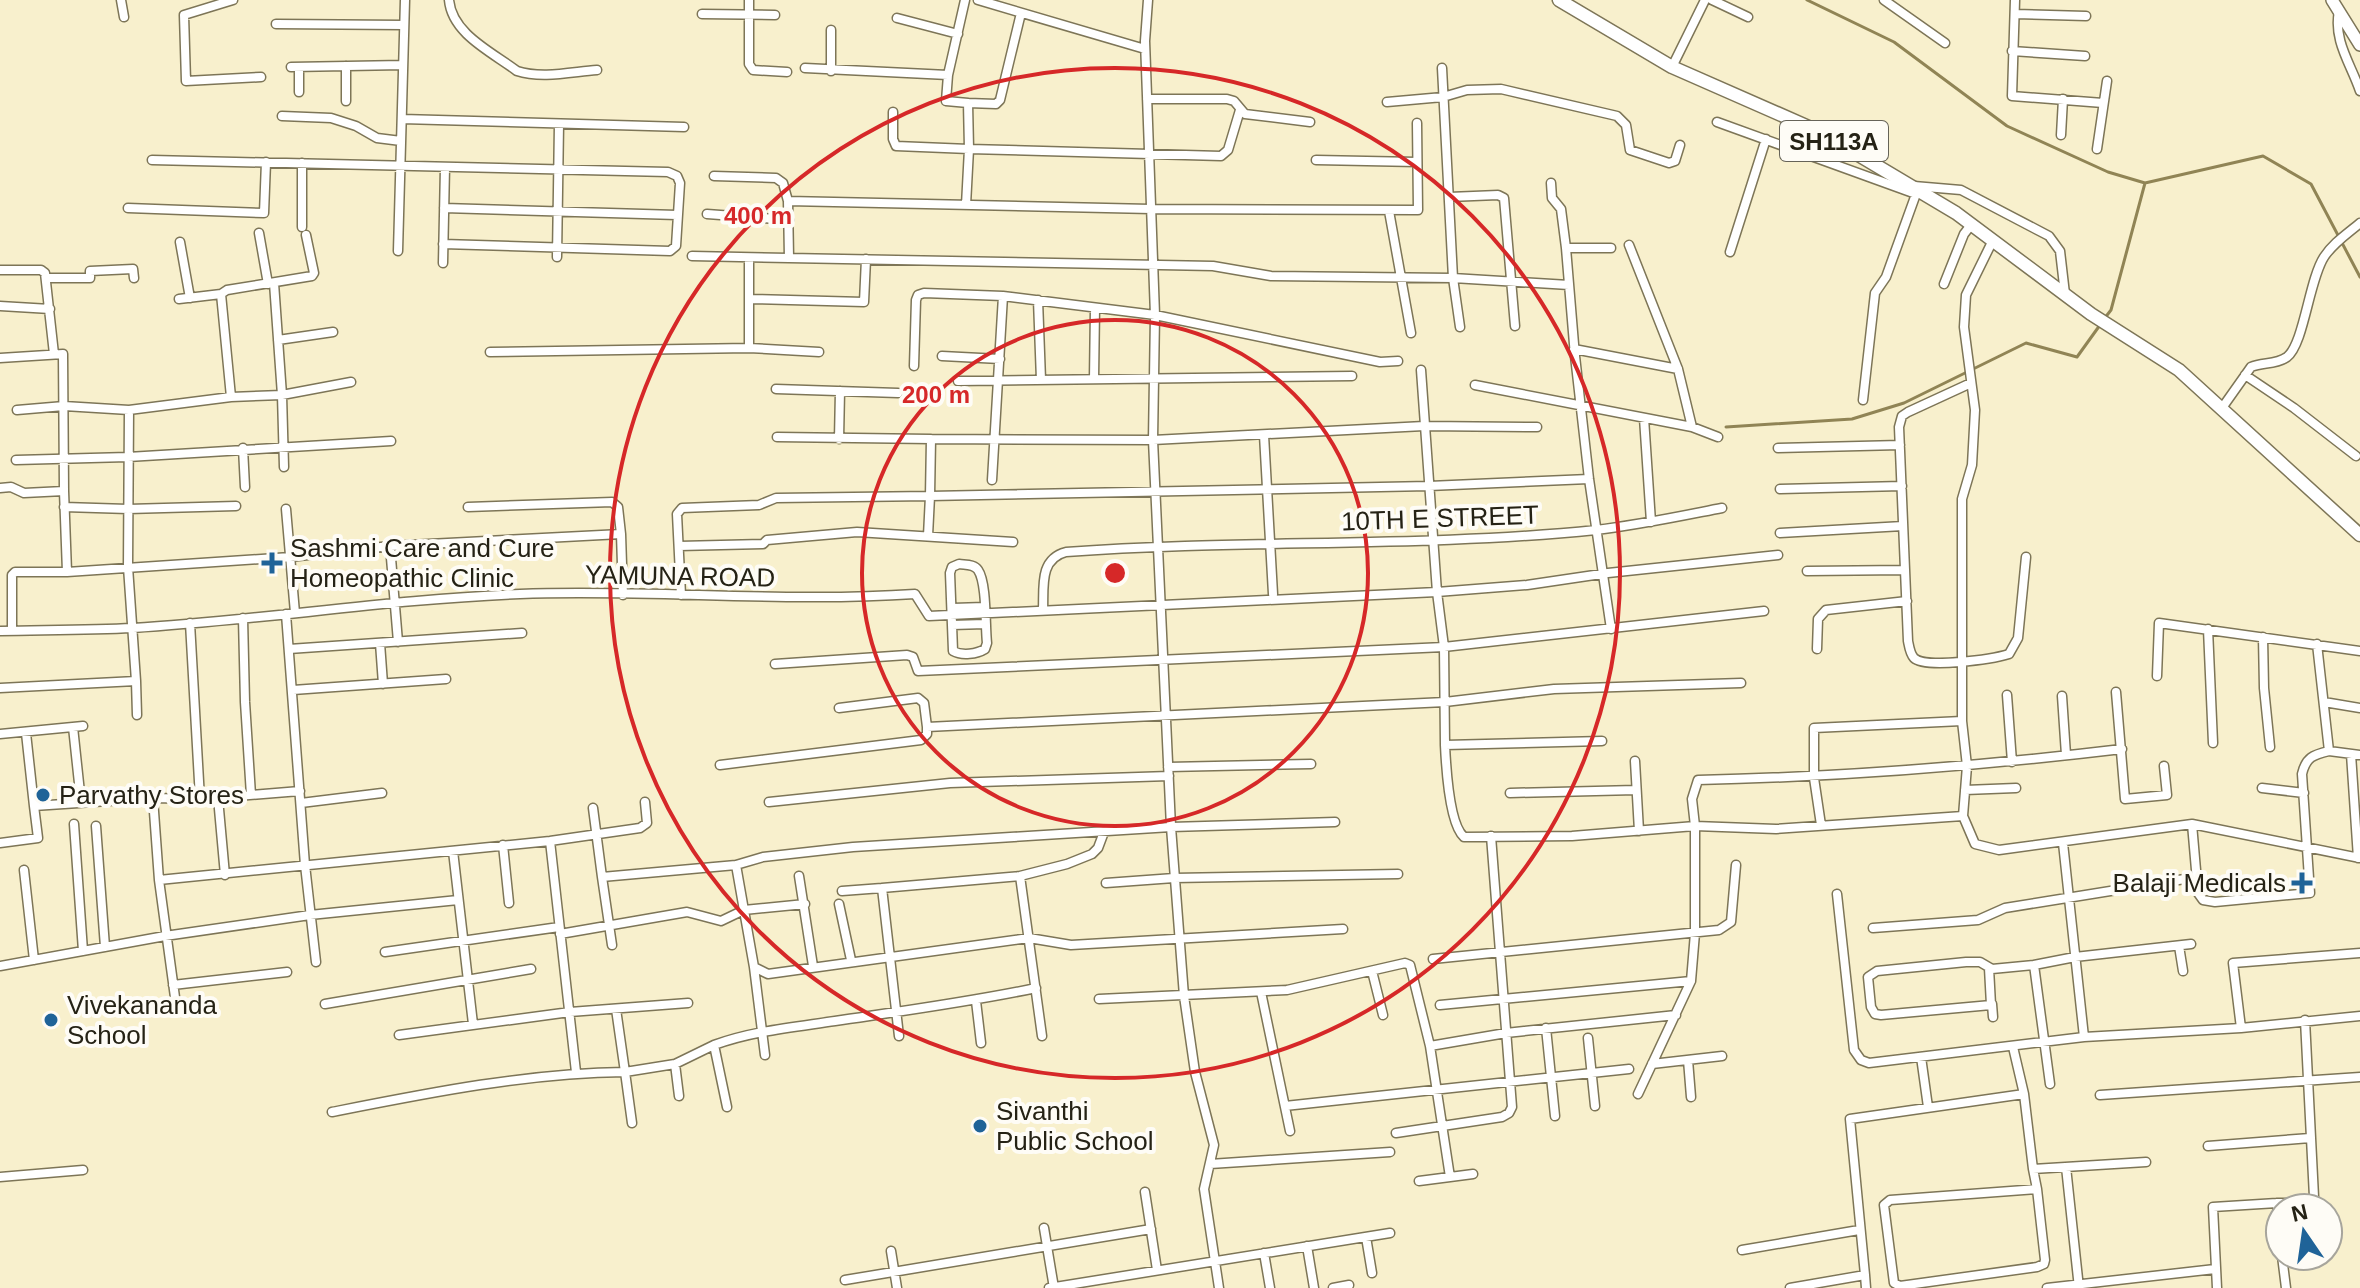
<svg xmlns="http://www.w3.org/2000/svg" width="2360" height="1288" font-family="Helvetica,sans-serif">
  <rect width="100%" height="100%" fill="#f8f0cd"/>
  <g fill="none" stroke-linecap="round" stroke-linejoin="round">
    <path stroke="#908455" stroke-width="3" d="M 1807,0 L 1894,42 L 2007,126 L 2108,172 L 2145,183 L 2263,156 L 2311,184 L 2360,277
      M 2104,319 L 2111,310 L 2145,183
      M 1726,427 L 1852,419 L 1904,403 L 2026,343 L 2077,357 L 2100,325"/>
    <defs>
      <path id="street" d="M 121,0 L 124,17
        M 233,0 L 184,15 L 186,81 L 261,77
        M 449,0 C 452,34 492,52 517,71 C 542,79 571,72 597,70
        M 749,0 L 749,64 L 753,70 L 787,72
        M 978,0 L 1145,49
        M 1148,0 L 1145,41 L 1155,315 L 1153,440 L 1171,827 L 1184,996 L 1195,1072 L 1214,1145 L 1204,1189 L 1219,1288
        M 1712,0 L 1748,17
        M 1884,0 L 1945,43
        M 2015,0 L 2012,96 L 2103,103
        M 2339,11 C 2333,41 2351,64 2360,91
        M 1021,13 L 1000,100 L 996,104 L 968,103 L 969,149 L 1221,156 L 1228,150 L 1240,110
        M 702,14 L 775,15
        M 2015,14 L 2086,16
        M 897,18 L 958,34
        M 276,24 L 404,25
        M 2012,51 L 2085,56
        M 291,67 L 403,65
        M 299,67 L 299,92
        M 1672,67 L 1705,0
        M 805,68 L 948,75 L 946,101 L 968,103
        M 1442,68 L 1453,278 L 1460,327
        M 831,71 L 831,30
        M 948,75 L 965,0
        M 1147,99 L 1227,99 L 1234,101 L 1245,114 L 1310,122
        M 346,101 L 346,66
        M 1387,102 L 1443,97 L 1467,90 L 1501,89 L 1617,116 L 1626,125 L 1630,150 L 1669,163 L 1675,161 L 1680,145
        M 893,112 L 893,139 L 896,146 L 969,149 L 966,205
        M 282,116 L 331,118 L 356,126 L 377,138 L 401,141
        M 402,119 L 684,127
        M 1717,122 L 1916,194
        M 2061,135 L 2063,99
        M 2097,149 L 2107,81
        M 152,160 L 668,172 L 677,176 L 680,183 L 676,246 L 670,251 L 443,244
        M 1316,160 L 1417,162
        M 302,163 L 302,227
        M 714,176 L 776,178 L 783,183 L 788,201 L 789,258 L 1213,266 L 1271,276 L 1453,278 L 1569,285
        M 1551,183 L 1552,198 L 1561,209 L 1566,248 L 1575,356 L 1589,479 L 1611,629
        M 1914,186 L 1961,190 L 2049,236 L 2060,251 L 2065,294
        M 1449,197 L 1498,195 L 1504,198 L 1515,326
        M 788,201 L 1151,209 L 1418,210 L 1417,123
        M 128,208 L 264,213 L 266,162
        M 444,208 L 677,215
        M 1389,211 L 1411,333
        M 707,214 L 789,220
        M 259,233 L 268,284
        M 1993,240 L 1966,295 L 1964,327 L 1975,410 L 1972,465 L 1962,499 L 1962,721 L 1967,766 L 1963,816 L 1975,844 L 1999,850 L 2192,824 L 2360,858
        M 180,242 L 190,298
        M 1629,245 L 1678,369 L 1692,427
        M 1566,248 L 1611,248
        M 398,251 L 405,0
        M 1730,252 L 1766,139
        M 692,256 L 789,258
        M 557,257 L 559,124
        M 443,263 L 445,167
        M 0,270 L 41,270 L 45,273 L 54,354
        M 46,278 L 90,278 L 90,271 L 133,269 L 134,278
        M 274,283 L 282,395 L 284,467
        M 1944,284 L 1964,234 L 1971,225
        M 179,299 L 221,294
        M 750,299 L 864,302 L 866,259
        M 1038,300 L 1041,380
        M 0,306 L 50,309
        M 278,340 L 333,332
        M 749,348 L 819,352
        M 1574,349 L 1678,369
        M 490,352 L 749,348 L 749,258
        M 942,356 L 1000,359
        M 0,358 L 63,354 L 64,491 L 24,493 L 11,487 L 0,488
        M 914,366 L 916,300 L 918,295 L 924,293 L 1003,296 L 1155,315 L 1380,362 L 1398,361
        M 1421,370 L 1437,592 L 1444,647 L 1445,745 L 1602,741
        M 2245,375 L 2294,408 L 2356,456
        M 1094,379 L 1095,308
        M 958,381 L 1352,376
        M 1971,383 L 1908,412 L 1902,416 L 1899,427 L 1908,641 C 1909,646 1910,654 1914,658 C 1925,669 1993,659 2009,654 L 2018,638 L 2026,557
        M 1475,385 L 1692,427 L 1718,437
        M 776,389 L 898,393
        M 231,397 L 221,294 L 227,290 L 312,276 L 314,273 L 306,235
        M 1863,400 L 1875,293 L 1886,277 L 1916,194
        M 2222,408 L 2251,367 C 2262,362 2276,365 2287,357 C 2304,344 2309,280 2324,257 C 2333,243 2347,234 2360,223
        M 17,410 L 64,406 L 129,410 L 231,397 L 282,395 L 351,382
        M 1644,418 L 1651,522
        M 1264,435 L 1273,594
        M 777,437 L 931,439
        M 839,439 L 840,391
        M 243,448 L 245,487
        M 1778,448 L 1900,445
        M 16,460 L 128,457 L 391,441
        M 992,480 L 1003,296
        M 1780,489 L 1902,486
        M 64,491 L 67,572
        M 64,507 L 128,509 L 236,506
        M 468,507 L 612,502 L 618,507 L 621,534
        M 286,509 L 295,613
        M 1780,533 L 1903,526
        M 928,536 L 930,496 L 1429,486 L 1589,479
        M 390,546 L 398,642
        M 679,546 L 763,544 L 767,540 L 857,532 L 1013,542
        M 959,564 C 966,565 974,564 978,570 C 987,583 985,626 987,643 L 985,649 C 977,654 962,656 953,651 L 950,573 L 952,567 Z
        M 1807,571 L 1905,570
        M 681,595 L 677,514 L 682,508 L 759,505 L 776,498 L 930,496 L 931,439 L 1153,440 L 1424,426 L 1537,427
        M 953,608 L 984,607
        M 1043,610 C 1044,587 1039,559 1066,552 C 1242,539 1420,548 1596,530 C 1639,525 1681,516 1722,508
        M 286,614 L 305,865 L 316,962
        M 243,618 L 245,702 L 251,795
        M 190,623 L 200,799
        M 952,625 L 985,624
        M 2208,629 L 2213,743
        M 0,631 C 44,630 89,630 133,628 C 263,620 391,599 520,594 C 652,589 783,603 915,594 L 929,616 L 1437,592 L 1527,585 L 1608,573 L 1778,555
        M 12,631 L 12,575 L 15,572 L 67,572 L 290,557 L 390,546 L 621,534 L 623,595
        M 2263,637 L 2264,688 L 2270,747
        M 380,643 L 383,684
        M 2317,644 L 2329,751 L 2360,755
        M 289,649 L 522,633
        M 1817,649 L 1818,619 L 1826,610 L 1907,601
        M 775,664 L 907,655 L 913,657 L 918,671 L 1444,647 L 1764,611
        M 2157,676 L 2159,623 L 2360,651
        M 136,681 L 137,715
        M 0,688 L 136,681 L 128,567 L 129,410
        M 293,690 L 446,679
        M 2116,692 L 2125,799 L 2167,795 L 2164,766
        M 2007,695 L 2012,762
        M 2062,696 L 2066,755
        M 2324,702 L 2360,708
        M 839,708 L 918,698 L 924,703 L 927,727 L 1445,702 L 1554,689 L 1741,683
        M 73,727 L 81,802
        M 26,733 L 34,806
        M 0,734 L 83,726
        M 1445,745 C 1446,766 1449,824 1464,837 L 1572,836 L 1695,826 L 1776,829 L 1963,816
        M 2351,754 L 2358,858
        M 1635,761 L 1639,831
        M 720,765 L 921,740 L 927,734 L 927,727
        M 1168,767 L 1311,764
        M 2262,788 L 2304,793
        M 1965,790 L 2016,788
        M 1510,793 L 1636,790
        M 153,798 L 159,880 L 550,841 L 640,828 L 647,823 L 645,802
        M 218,798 L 225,875
        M 769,802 L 950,783 L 1169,776
        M 301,803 L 382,793
        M 593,808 L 602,877 L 736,865 L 763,857 L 853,847 L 1171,827 L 1335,822
        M 74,824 L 83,951
        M 2192,824 L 2198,893 L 2203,900 L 2215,902 L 2310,893 L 2302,774 C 2306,757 2313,755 2329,751
        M 1821,825 L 1814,778 L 1814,728 L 1962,721
        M 96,826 L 105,947
        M 550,841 L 576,1072
        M 0,843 L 38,838 L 34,806 L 153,798 L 200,799 L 300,791
        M 2063,843 L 2084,1037
        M 503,845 L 509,903
        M 453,851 L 473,1024
        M 736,865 L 754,967 L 768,974 L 1029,938 L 1071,945 L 1343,929
        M 24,870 L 34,960
        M 799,876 L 813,966
        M 1020,876 L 1042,1036
        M 602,877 L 612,945
        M 159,880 L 177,1012
        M 1106,883 L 1174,878 L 1398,874
        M 842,891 L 882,888
        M 1837,894 L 1854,1050 L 1861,1060 L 1869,1063 L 2084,1037 L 2241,1028 L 2360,1016
        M 839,904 L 851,960
        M 1873,928 L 1978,920 L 2005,908 L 2197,877
        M 560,934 L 687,912 L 721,921 L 744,910 L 805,904
        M 2179,946 L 2183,971
        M 385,952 L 559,927
        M 1433,959 L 1719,930 L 1731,922 L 1736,865
        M 0,966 L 165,936 L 310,915 L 458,900
        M 754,967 L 765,1055
        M 1989,968 L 1991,1005 L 1881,1015 L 1875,1014 L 1871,1007 L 1868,977 L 1877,971 L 1966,962 L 1980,962 L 1992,969 L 2034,965
        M 1372,971 L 1383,1015
        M 173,985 L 287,972
        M 1261,992 L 1290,1131
        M 1099,999 L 1287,990 L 1405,963 L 1410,965 L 1430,1046 L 1450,1177 L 1419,1181
        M 976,1001 L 981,1043
        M 325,1004 L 531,969
        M 1992,1004 L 1993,1017
        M 1440,1005 L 1691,981
        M 616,1009 L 625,1072 L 675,1064 L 714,1045
        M 1546,1028 L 1555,1116
        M 2241,1028 L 2233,963 L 2360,953
        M 399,1035 L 570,1012 L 688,1003
        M 899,1036 L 882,888 L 1020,876 L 1067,864 L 1092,854 L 1098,848 L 1104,832
        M 1588,1038 L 1595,1106
        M 1430,1046 L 1506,1033 L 1676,1015
        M 2013,1047 L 2024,1094 L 2033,1169 L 2146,1162
        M 1921,1057 L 1928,1107
        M 1688,1060 L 1691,1097
        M 675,1064 L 679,1096
        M 1652,1064 L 1722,1056
        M 2050,1084 L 2034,965 L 2075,957 L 2191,944
        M 1638,1094 L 1691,981 L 1695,933 L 1695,826 L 1692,799 L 1698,780 C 1840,777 1980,766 2122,749
        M 2100,1095 L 2360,1077
        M 1285,1106 L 1629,1069
        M 727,1107 L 714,1045 C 752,1031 795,1027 835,1021 C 902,1011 970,1002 1036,988
        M 332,1112 C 428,1093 527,1073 625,1072 L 632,1123
        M 1396,1133 L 1502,1117 L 1509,1113 L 1512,1107 L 1491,836
        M 2208,1146 L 2310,1138
        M 1210,1164 L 1390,1152
        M 2066,1167 L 2079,1288
        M 2033,1169 L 2037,1189 L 2045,1260 L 2044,1264 L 2037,1267 L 1900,1286 L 1894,1283 L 1884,1205 L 1890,1200 L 2037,1189
        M 0,1177 L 83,1170
        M 1450,1177 L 1473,1174
        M 1145,1192 L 1157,1270
        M 1044,1228 L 1054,1288
        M 2280,1235 L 2277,1203 L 2311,1203 L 2314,1197 L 2305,1020
        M 1366,1237 L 1372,1273
        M 1307,1246 L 1314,1288
        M 1742,1250 L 1859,1230
        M 891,1251 L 897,1288
        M 1264,1253 L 1270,1288
        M 2282,1256 L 2286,1288
        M 1865,1275 L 1866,1288
        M 845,1280 L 1151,1229
        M 1049,1288 L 1390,1233
        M 1333,1288 L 1349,1285
        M 1790,1288 L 1865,1275 L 1850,1119 L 2024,1094
        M 2047,1288 L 2215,1269
        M 2217,1288 L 2213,1207 L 2277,1203"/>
      <path id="secondary" d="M 2332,0 L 2360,45"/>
      <path id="primary" d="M 1559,0 L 1672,67 L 1820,132 L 1956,213 L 2091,314 L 2179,370 L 2360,535"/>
    </defs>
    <use href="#street" stroke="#7d7557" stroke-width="11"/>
    <use href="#secondary" stroke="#7d7557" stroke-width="14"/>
    <use href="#primary" stroke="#7d7557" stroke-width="15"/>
    <use href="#street" stroke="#fff" stroke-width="8"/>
    <use href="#secondary" stroke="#fff" stroke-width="11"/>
    <use href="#primary" stroke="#fff" stroke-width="12"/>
  </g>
  <g fill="none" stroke="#d62828" stroke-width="4">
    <circle cx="1115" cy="573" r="253"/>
    <circle cx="1115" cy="573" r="505"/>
  </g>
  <g fill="#1f6398" stroke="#fefcf6" stroke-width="3">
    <path d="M268 551h8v8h8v8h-8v8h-8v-8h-8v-8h8z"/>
    <circle cx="43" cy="795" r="8"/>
    <path d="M2298 871h8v8h8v8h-8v8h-8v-8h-8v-8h8z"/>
    <circle cx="51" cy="1020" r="8"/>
    <circle cx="980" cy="1126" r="8"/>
  </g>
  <g text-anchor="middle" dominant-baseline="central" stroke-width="8" stroke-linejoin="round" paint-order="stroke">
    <rect fill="#fefcf6" stroke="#666358" stroke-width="2" x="1780" y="121" width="108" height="40" rx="6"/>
    <g font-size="24" font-weight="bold" fill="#252215">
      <text x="1834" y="141">SH113A</text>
    </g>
    <g font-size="26" fill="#252215" stroke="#fefcf6">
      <text transform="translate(1440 518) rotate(-2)">10TH E STREET</text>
      <text transform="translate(680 576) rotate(1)">YAMUNA ROAD</text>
    </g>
    <g font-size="26" fill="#252215" stroke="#fefcf6" text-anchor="start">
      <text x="290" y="548">Sashmi Care and Cure<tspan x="290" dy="30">Homeopathic Clinic</tspan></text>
      <text x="59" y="795">Parvathy Stores</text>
      <text x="2286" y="883" text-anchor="end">Balaji Medicals</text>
      <text x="67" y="1005">Vivekananda<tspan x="67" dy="30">School</tspan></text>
      <text x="996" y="1111">Sivanthi<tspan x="996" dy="30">Public School</tspan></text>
    </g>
  </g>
  <circle cx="1115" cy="573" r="12" fill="#d62828" stroke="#fefcf6" stroke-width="4"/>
  <g font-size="24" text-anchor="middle" font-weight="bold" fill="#d62828" stroke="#fefcf6" stroke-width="8" stroke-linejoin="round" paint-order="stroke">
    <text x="758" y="224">400 m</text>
    <text x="936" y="403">200 m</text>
  </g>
  <g transform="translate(2304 1232) rotate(347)"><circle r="38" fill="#fefcf6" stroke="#a7a59c" stroke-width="2"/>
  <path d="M0-6L14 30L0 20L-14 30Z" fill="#1f6398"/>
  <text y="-12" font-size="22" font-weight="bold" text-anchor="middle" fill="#252215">N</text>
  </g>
</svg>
